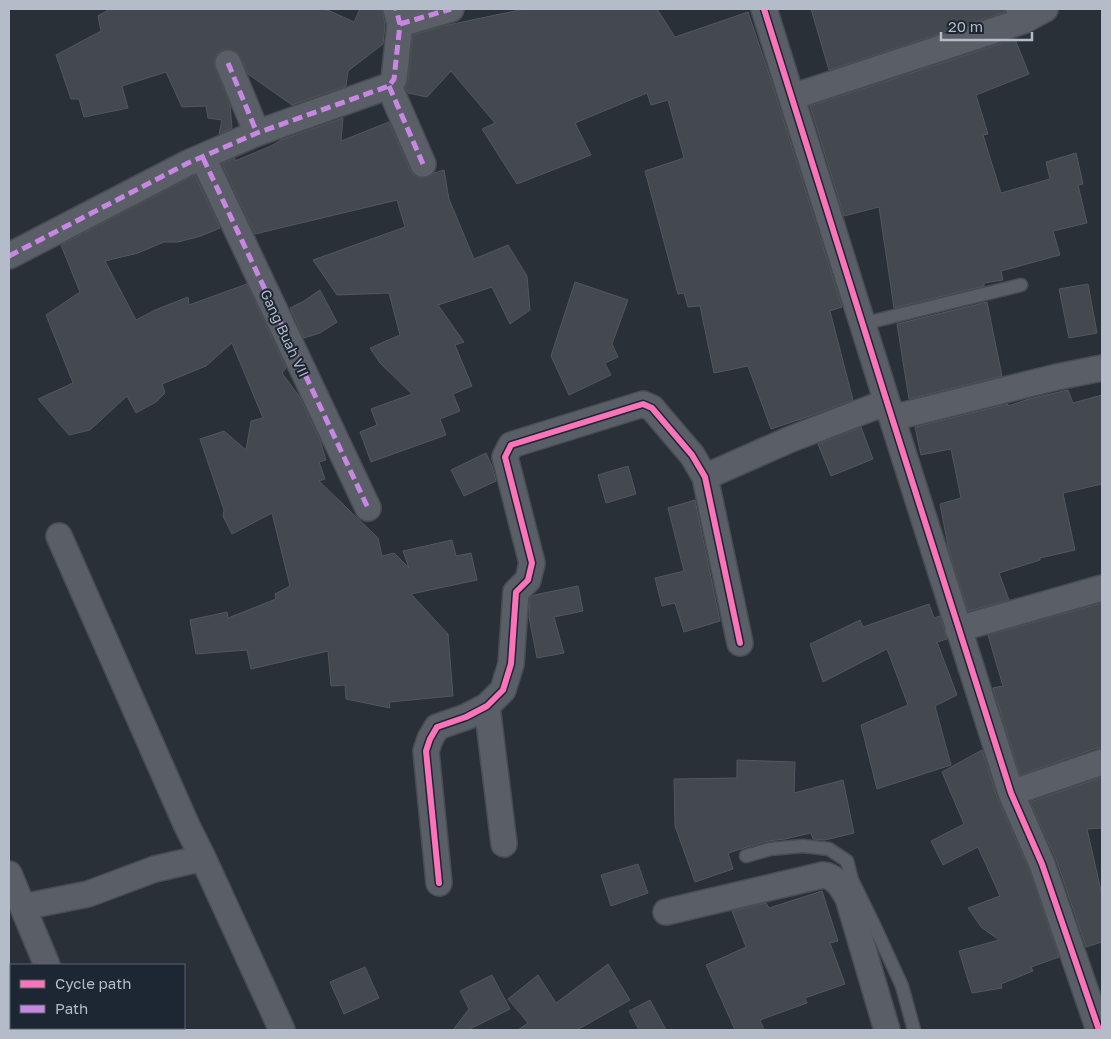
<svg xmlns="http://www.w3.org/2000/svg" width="1111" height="1039" font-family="'Golos Text',sans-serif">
  <rect width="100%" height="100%" fill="#2a3038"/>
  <path fill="#444950" stroke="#52575f" d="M 110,9 L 322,9 L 330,11 L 354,22 L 360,9 L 382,9 L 385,25 L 383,44 L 348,71 L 346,86 L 292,105 L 248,74 L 241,58 L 237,52 L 230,49 L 222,50 L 216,55 L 214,62 L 215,68 L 230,104 L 232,128 L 219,134 L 222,120 L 208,118 L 206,106 L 182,107 L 166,72 L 122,86 L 128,108 L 84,117 L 79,99 L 71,99 L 56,55 L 101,31 L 98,16 Z
    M 525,9 L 657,9 L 675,37 L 748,12 L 770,77 L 842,307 L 830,311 L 853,400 L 807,417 L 771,429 L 748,366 L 714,373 L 700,306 L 688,307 L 684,293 L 678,294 L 645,171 L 684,158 L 668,100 L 651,105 L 647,93 L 575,123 L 591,155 L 517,184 L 482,129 L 495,123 L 451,71 L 427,97 L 408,93 L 405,88 L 408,81 L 413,35 L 443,26 Z
    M 811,9 L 1005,9 L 1005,12 L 829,70 Z
    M 1015,39 L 1029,74 L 976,95 L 988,134 L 983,135 L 1001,193 L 1050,179 L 1046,162 L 1076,153 L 1083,184 L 1078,185 L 1087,223 L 1053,231 L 1060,255 L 1001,271 L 1003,280 L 984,283 L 984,286 L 894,308 L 879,207 L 844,216 L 810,106 Z
    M 343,118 L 341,141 L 389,122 L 410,170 L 414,175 L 421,178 L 428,177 L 434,173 L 444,170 L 449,199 L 474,259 L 508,245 L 527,276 L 530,310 L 510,324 L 492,287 L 438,305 L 464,342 L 455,345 L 472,386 L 453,394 L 460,411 L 440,419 L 446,435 L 371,462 L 360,432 L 377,425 L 371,409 L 412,394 L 380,363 L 370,348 L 400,335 L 389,293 L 337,295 L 313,260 L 405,227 L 397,200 L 255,234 L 222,164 L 235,158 L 235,161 L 271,146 L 281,140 Z
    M 195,175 L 220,228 L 201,236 L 178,242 L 164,242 L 138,253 L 105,261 L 136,320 L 155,310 L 188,297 L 189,305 L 247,284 L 286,368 L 282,373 L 299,396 L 320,440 L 326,460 L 319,462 L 325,479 L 319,481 L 378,538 L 382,556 L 394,553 L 409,568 L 403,551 L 452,540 L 456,556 L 471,553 L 477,580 L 411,594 L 448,634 L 453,696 L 389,702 L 390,708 L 346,699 L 345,685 L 331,686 L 328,651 L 251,669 L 247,650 L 196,654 L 190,620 L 227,612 L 228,618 L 276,599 L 275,594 L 290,586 L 272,513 L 232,534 L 223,516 L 224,510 L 200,439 L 224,431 L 246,450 L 251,421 L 263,418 L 232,343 L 206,366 L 162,384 L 165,393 L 156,402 L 136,413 L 127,396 L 90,430 L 69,435 L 38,399 L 73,383 L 46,315 L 80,292 L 61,245 Z
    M 575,282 L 628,300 L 612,344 L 618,357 L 605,363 L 611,375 L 569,395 L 551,356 Z
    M 1088,284 L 1097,333 L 1069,338 L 1059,289 Z
    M 320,290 L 337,322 L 320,333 L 304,338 L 290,308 L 304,301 Z
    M 987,302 L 1002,376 L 909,399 L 897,324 Z
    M 1068,390 L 1073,403 L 1102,395 L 1102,484 L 1063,493 L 1075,550 L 1040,558 L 1040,560 L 999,573 L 1009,600 L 968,611 L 949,551 L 940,504 L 961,498 L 951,449 L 921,455 L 915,427 L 1008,404 L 1008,406 L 1029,399 Z
    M 861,427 L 873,459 L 831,476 L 818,444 Z
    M 486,453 L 492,466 L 496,481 L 464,496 L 451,470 Z
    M 628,466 L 636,494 L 606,503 L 598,475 Z
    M 695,500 L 720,621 L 684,632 L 675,603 L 662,606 L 655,578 L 684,571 L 668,508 Z
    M 578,586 L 583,611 L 554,617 L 564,653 L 537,658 L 529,617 L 530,598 L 534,595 Z
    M 1102,603 L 1102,748 L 1097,748 L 1020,775 L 993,688 L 1003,686 L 988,635 Z
    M 929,604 L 934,618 L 940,616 L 947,639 L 937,642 L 957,695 L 935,706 L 951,765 L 877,789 L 861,725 L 908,705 L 887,649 L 823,682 L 810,644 L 860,620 L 863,627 Z
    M 982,750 L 997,797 L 1029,869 L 1059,957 L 1031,967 L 1033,971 L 1001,984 L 1002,988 L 972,993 L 959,951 L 999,940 L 981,927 L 968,908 L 1000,896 L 978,847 L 943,865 L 931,841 L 964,824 L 942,772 Z
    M 737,760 L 795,762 L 794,793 L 843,780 L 854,833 L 825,840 L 813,839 L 811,833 L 785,839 L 768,841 L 744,848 L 728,853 L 733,869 L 695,882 L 675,826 L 674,779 L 737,778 Z
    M 1102,777 L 1102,828 L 1087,829 L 1102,895 L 1102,942 L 1086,947 L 1056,859 L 1030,802 Z
    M 638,864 L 648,893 L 611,906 L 601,875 Z
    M 822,891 L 838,941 L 830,943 L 845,984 L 805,998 L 807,1003 L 760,1020 L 764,1030 L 735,1030 L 706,965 L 746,947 L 732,911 L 766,903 L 769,908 Z
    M 608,964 L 630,1000 L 577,1030 L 518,1030 L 528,1023 L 508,999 L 538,975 L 556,1003 Z
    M 365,967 L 379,998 L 344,1014 L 330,982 Z
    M 492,975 L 510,1009 L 468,1030 L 453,1030 L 469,1009 L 460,991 Z
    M 650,1000 L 666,1030 L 639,1030 L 629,1011 Z"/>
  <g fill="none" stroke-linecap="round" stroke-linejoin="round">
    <defs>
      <path id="service" d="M 862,324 L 1021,285
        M 746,856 L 770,849 L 803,846 L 829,849 L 847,861 L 852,880 L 875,927 L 902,986 L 914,1030"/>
      <path id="minor" d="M 764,9 L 892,418 L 1011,793 L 1042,864 L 1099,1030
        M 1023,21 L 1045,9
        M 400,24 L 451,9
        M 228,63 L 257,133
        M 389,86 L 423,164
        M 792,97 L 1023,21 L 1019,9
        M 203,158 L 368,508
        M 9,256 L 188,163 L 257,133 L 389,86 L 394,79 L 400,24 L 396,9
        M 892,418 L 1057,377 L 1102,368
        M 705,477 L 791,439 L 887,402
        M 958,629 L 1102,588
        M 487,706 L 504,844
        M 1011,793 L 1102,762
        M 203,858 L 282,1030
        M 9,874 L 47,965
        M 439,883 L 426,751 L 430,739 L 437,727 L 466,717 L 487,706 L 503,690 L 511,664 L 516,592 L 528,580 L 532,563 L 505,457 L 511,445 L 643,404 L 652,408 L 692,455 L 705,477 L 740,643
        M 23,907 L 88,894 L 155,869 L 203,858 L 187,826 L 59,536
        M 666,912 L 823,875 C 836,876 842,888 848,898 L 887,1030
        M 73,1028 L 74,1030"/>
    </defs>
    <use href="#service" stroke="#484c53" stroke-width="15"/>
    <use href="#minor" stroke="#484c53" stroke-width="28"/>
    <use href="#service" stroke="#5a5e66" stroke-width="12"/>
    <use href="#minor" stroke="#5a5e66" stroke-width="25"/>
    <path stroke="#c787e3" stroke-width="5" stroke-dasharray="10 5" stroke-linecap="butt" d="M 400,24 L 451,9
      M 228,63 L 257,133
      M 389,86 L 423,164
      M 203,158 L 368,508
      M 9,256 L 188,163 L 257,133 L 389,86 L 394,79 L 400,24 L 396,9"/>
    <defs>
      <path id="cycleway" d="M 764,9 L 892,418 L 1011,793 L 1042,864 L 1099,1030
        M 439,883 L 426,751 L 430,739 L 437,727 L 466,717 L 487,706 L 503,690 L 511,664 L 516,592 L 528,580 L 532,563 L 505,457 L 511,445 L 643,404 L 652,408 L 692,455 L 705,477 L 740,643"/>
    </defs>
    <use href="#cycleway" stroke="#1d2633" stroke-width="9"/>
    <use href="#cycleway" stroke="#fb73b8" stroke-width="6"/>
  </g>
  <g text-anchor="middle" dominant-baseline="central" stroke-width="4" stroke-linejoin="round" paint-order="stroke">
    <g font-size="14" fill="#b4bcc9" stroke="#1d2633">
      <text transform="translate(285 333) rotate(65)">Gang Buah VII</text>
    </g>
  </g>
  <rect width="1111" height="1039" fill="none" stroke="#b4bcc9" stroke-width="20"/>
  <rect x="10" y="964" width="175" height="65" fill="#1d2633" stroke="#59626f"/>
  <rect x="20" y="980" width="25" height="8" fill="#fb73b8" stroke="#59626f"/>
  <text x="55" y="989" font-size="15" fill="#b4bcc9">Cycle path</text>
  <rect x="20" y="1005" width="25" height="8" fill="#c787e3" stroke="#59626f"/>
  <text x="55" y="1014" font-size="15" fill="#b4bcc9">Path</text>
  <path d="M941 32v8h91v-8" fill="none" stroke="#b4bcc9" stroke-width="2.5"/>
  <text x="948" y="32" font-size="15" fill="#b4bcc9" stroke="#1d2633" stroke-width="4" paint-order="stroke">20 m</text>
</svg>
